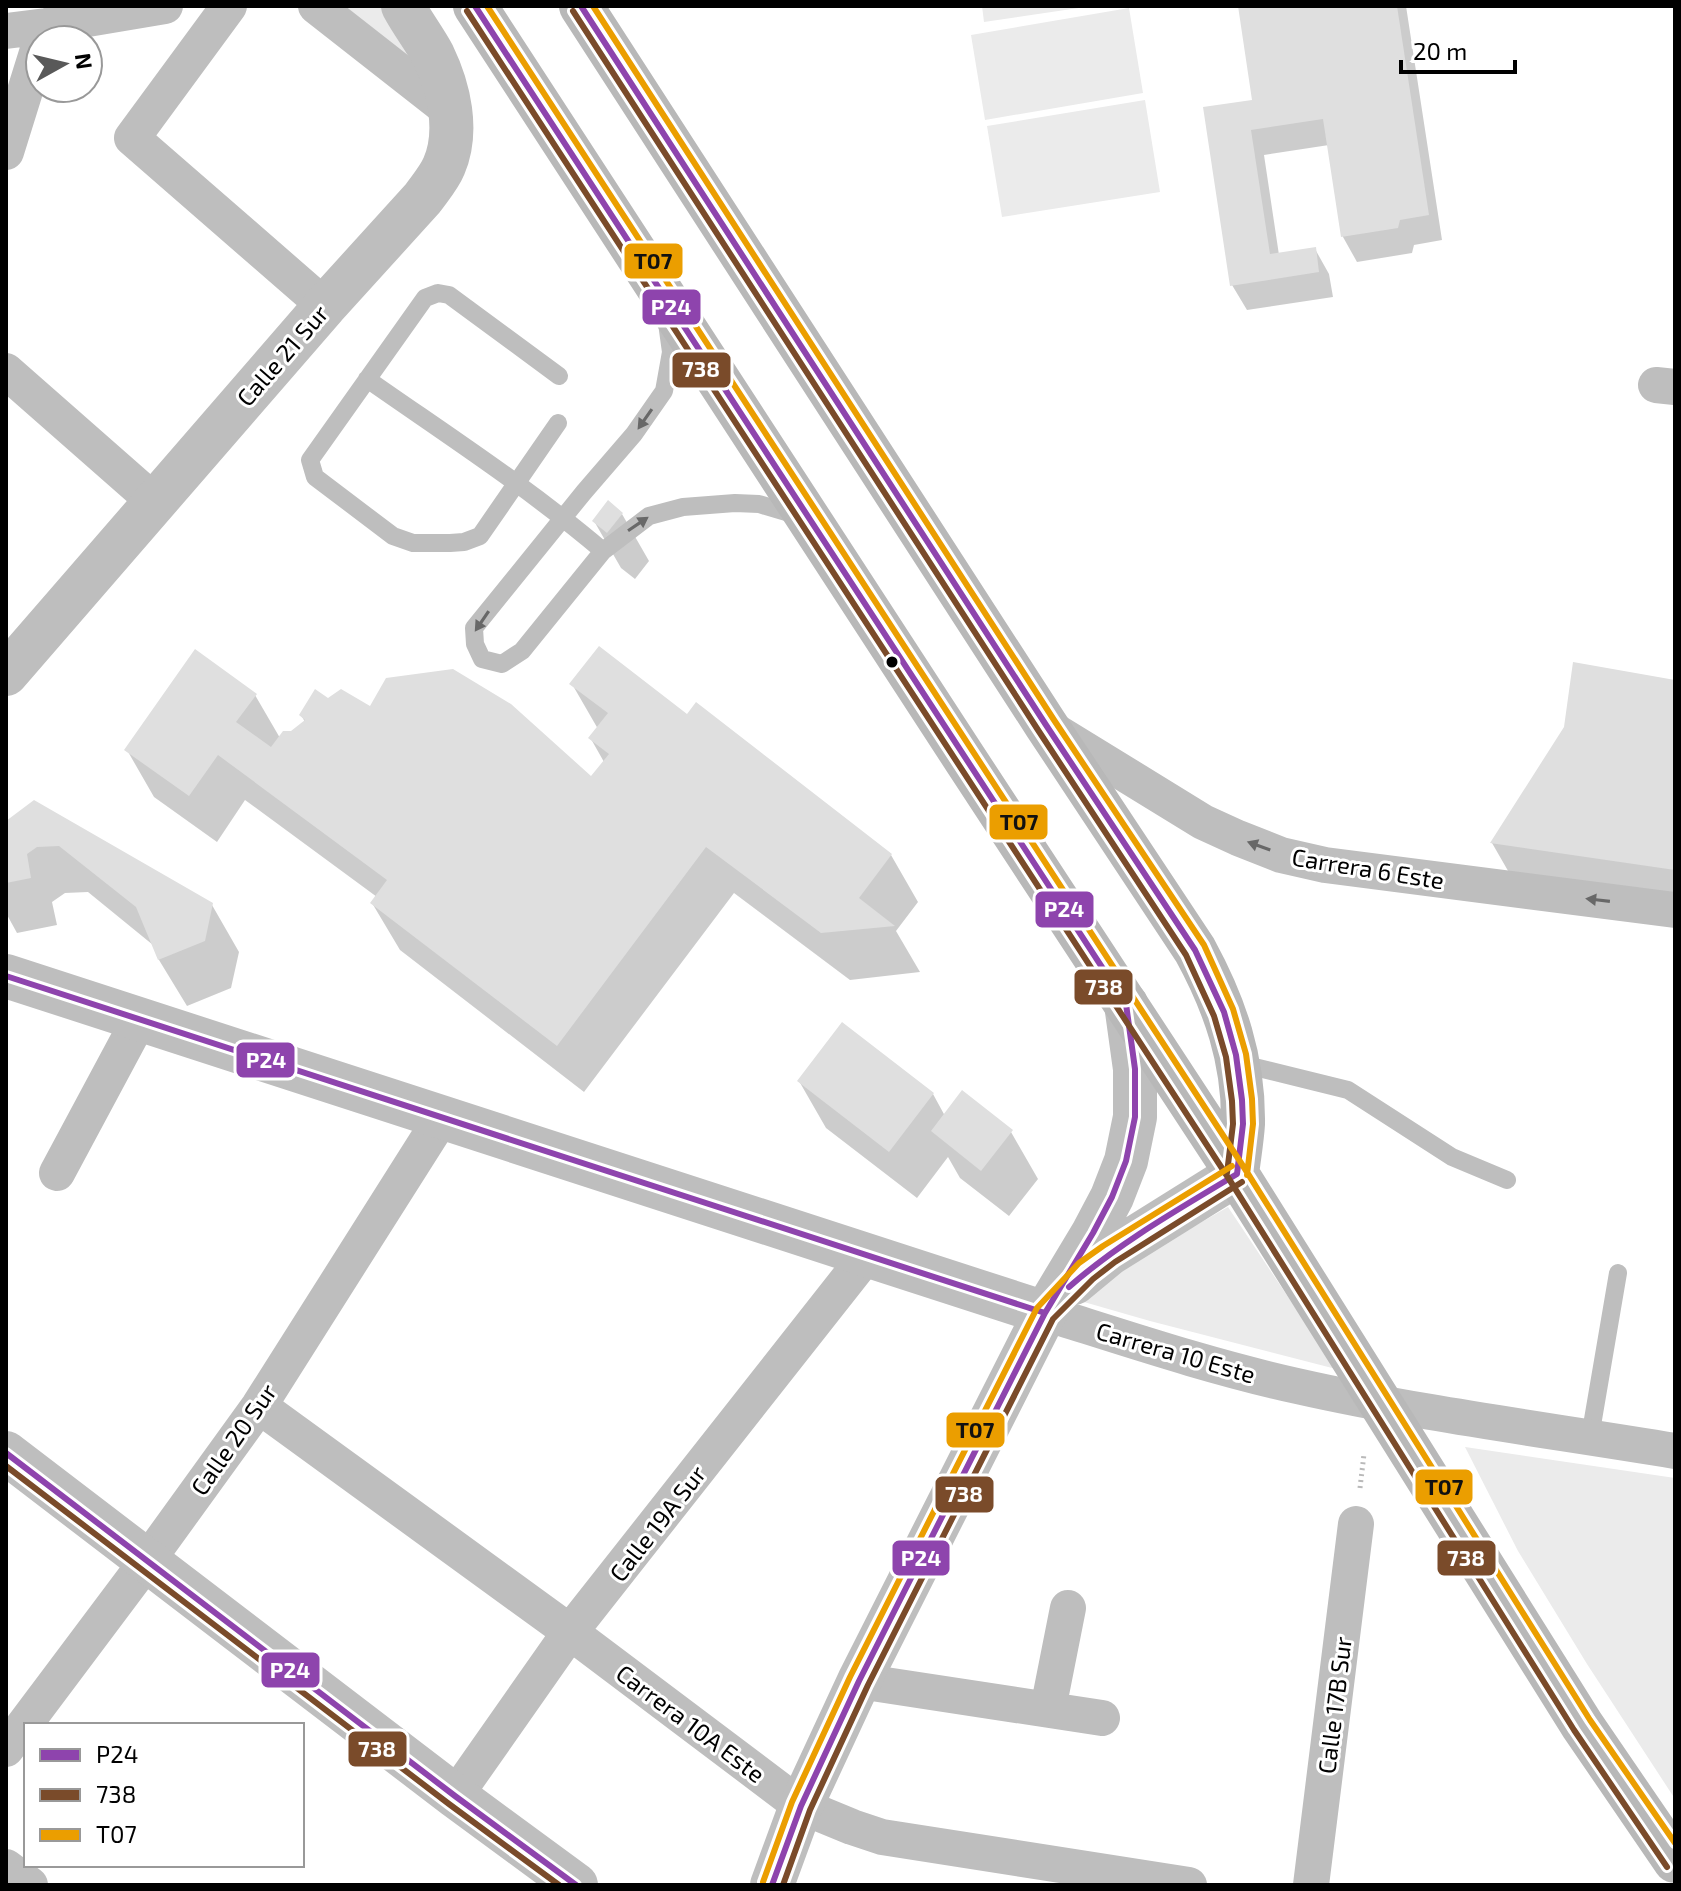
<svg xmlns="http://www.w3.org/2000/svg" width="1681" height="1891" font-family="'Exo 2',sans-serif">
  <rect width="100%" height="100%" fill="#fff"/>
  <path fill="#ebebeb" d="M 340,6 L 387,6 L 415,71 Z
    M 982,6 L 1092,6 L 984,22 Z
    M 1129,8 L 1143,93 L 985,120 L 971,35 Z
    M 1145,100 L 1160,192 L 1002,217 L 987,126 Z
    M 1228,1207 L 1336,1369 L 1150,1321 L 1077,1300 L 1128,1264 Z
    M 1465,1447 L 1675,1478 L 1675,1799 L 1587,1664 L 1518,1551 Z"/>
  <path fill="#0003" d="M 1240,6 L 1406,6 L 1442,240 L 1414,245 L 1412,253 L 1357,262 L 1343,237 L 1329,145 L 1264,155 L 1279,255 L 1315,249 L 1329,274 L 1333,297 L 1247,310 L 1232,285 L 1206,109 L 1255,102 Z
    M 622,514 L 649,561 L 635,579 L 621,568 L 594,521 Z
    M 1675,682 L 1675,900 L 1511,876 L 1492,843 Z
    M 572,684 L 687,717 L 891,855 L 918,902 L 896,931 L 920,972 L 850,980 L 734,893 L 584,1092 L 400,950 L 372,903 L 377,897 L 245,800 L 217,842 L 154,797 L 127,750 L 255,695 L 280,738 L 291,733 L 305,722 L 301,715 L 329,701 L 371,709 L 591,779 L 604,762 L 591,739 L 598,729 Z
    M 6,824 L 212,905 L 239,952 L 231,988 L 187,1006 L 159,960 L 153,945 L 88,892 L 65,893 L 52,902 L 57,925 L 17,933 L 6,913 Z
    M 799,1081 L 933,1094 L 945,1116 L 1011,1132 L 1038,1179 L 1009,1216 L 960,1178 L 948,1157 L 917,1198 L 826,1128 Z"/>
  <path fill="#dfdfdf" d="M 1238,6 L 1397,6 L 1429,215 L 1400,220 L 1398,228 L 1341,237 L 1323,119 L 1251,130 L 1270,254 L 1316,247 L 1319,272 L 1230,286 L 1203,107 L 1252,100 Z
    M 608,500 L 623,513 L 607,533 L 592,521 Z
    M 599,646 L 687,714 L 696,702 L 892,854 L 859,898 L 895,926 L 821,933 L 706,847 L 557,1046 L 370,903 L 387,880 L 218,755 L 189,796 L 124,750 L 195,649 L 257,694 L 236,722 L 271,747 L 283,731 L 291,731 L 305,720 L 299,715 L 315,689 L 328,698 L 341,689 L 370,706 L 386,678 L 453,669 L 511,704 L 591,776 L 609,754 L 588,738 L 608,713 L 569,684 Z
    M 1573,662 L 1675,680 L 1675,870 L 1490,843 L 1564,727 Z
    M 34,800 L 213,903 L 205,941 L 158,960 L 136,907 L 59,846 L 37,847 L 27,854 L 31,878 L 6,883 L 6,821 Z
    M 842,1022 L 934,1093 L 889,1152 L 797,1081 Z
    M 962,1090 L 1013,1130 L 981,1171 L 931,1131 Z"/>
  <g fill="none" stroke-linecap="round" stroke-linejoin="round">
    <path stroke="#b9b9b9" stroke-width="5" stroke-dasharray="2 4" stroke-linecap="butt" d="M 1360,1488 L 1364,1454"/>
    <path stroke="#bebebe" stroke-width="18" d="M 667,323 L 671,352 L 664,391 L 634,434 L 584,492 L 474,628 L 475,644 L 482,659 L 502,664 L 522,651 L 603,551 L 649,516 L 683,507 L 735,503 L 759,504 L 789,513 L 798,520
      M 367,379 C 447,435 529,488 603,551
      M 558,423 L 480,536 L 464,542 L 450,543 L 413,543 L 393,536 L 315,477 L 310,460 L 425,298 L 438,293 L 449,295 L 559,376
      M 1238,1063 L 1348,1090 L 1452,1157 L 1507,1180
      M 1590,1437 L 1618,1273"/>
    <path stroke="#bebebe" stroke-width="36" d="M 229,6 L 132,138 L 325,306
      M 316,6 L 450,111
      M 6,31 L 46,26 L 165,6
      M 6,152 L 40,43
      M 6,371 L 155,502
      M 1656,385 L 1675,387
      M 1050,728 L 1203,822 L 1238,838 L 1281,855 L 1325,865 L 1675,910
      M 57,1173 L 139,1020
      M 1045,1313 C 1128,1339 1211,1367 1297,1386 C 1421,1414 1549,1430 1675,1451
      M 259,1406 L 570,1632 L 801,1806 L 852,1827 L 882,1837 L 1189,1885
      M 859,1681 L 1102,1718
      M 1048,1709 L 1068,1608
      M 6,1749 L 147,1561 L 259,1406 L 442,1117
      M 455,1796 L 570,1632 L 867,1255
      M 6,1867 L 30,1885
      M 1311,1885 L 1356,1524"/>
    <path stroke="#bebebe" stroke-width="44" d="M 6,674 L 325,306 L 423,198 C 430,188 439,178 444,166 C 459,131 449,88 433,55 C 424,38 412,23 403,6
      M 6,976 L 1045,1313
      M 1074,1283 L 1109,1254 L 1237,1174
      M 6,1453 L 455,1796 L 576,1885
      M 772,1885 L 801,1806 L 859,1681 L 1045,1313 L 1093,1233 L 1112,1197 L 1126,1161 L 1135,1117 L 1135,1069 L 1126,1004"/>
    <path stroke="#b8b8b8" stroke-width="44" d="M 475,6 L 965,759 L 1237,1174 L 1582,1725 L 1675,1861
      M 581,6 L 1046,725 L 1195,950 C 1225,1005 1244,1060 1243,1124 C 1242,1140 1239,1157 1237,1174"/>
    <defs>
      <path id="bus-1" d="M 475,6 L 1126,1004 L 1135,1069 L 1135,1117 L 1126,1161 L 1112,1197 L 1093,1233 L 1045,1313 L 859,1681 L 801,1806 L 772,1885
        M 581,6 L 1046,725 L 1195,950 L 1224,1012 L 1236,1055 L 1242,1100 L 1243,1124 L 1237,1174 C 1179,1209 1120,1242 1069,1287
        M 6,976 L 1045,1313
        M 6,1453 L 455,1796 L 576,1885"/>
      <path id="bus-2" d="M 467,11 L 1229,1179 L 1574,1730 L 1667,1867
        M 573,11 L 1038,730 L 1186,955 L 1214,1016 L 1226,1057 L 1232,1101 L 1233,1124 L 1227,1173
        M 6,1466 L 449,1804 L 559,1885
        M 783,1885 L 810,1810 L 868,1685 L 1053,1319 L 1093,1279 L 1115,1262 L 1242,1182"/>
      <path id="bus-3" d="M 487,6 L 1245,1169 L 1590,1720 L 1675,1843
        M 593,6 L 1054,720 L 1204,945 L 1233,1009 L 1246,1054 L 1252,1099 L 1253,1124 L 1247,1175
        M 763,1882 L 792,1802 L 850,1677 L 1037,1308 L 1079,1263 L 1103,1246 L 1232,1166"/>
    </defs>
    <use href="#bus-1" stroke="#fff" stroke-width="12"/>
    <use href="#bus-2" stroke="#fff" stroke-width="12"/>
    <use href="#bus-3" stroke="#fff" stroke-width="12"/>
    <use href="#bus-1" stroke="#8e44ad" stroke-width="6"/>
    <use href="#bus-2" stroke="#7a4b2a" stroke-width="6"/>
    <use href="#bus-3" stroke="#eb9e00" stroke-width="6"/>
  </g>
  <defs><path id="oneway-solid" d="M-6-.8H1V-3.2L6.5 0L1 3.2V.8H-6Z" transform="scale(2)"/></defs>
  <g fill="#686868">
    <use href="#oneway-solid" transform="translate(645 419) rotate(125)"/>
    <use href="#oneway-solid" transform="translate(638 524) rotate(-34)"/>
    <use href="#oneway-solid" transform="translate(482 621) rotate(124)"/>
    <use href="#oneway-solid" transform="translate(1259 846) rotate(-160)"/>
    <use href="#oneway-solid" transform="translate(1598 900) rotate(-173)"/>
  </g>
  <circle fill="#000" stroke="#fff" stroke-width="3" cx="892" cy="662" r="7"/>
  <g text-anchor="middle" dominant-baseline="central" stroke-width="6" stroke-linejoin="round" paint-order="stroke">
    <g font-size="24" fill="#000" stroke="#fff">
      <text transform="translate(282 355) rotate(-49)">Calle 21 Sur</text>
      <text transform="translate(1368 868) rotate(9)">Carrera 6 Este</text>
      <text transform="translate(1176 1352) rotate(16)">Carrera 10 Este</text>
      <text transform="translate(233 1439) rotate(-55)">Calle 20 Sur</text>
      <text transform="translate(657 1523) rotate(-52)">Calle 19A Sur</text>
      <text transform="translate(1334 1705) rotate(-83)">Calle 17B Sur</text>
      <text transform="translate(691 1723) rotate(37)">Carrera 10A Este</text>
    </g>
  </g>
  <g stroke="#fff" stroke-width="3">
    <rect x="623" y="242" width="61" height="38" rx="8" fill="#eb9e00"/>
    <rect x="641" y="288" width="61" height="38" rx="8" fill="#8e44ad"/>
    <rect x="671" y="351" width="61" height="38" rx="8" fill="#7a4b2a"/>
    <rect x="988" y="803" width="61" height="38" rx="8" fill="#eb9e00"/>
    <rect x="1034" y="890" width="61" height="39" rx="8" fill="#8e44ad"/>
    <rect x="1073" y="968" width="61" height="38" rx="8" fill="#7a4b2a"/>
    <rect x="235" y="1041" width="61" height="38" rx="8" fill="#8e44ad"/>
    <rect x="945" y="1411" width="61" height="38" rx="8" fill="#eb9e00"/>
    <rect x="1414" y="1468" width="60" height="38" rx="8" fill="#eb9e00"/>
    <rect x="934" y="1475" width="61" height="39" rx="8" fill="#7a4b2a"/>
    <rect x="1436" y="1539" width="61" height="38" rx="8" fill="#7a4b2a"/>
    <rect x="891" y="1539" width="60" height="38" rx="8" fill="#8e44ad"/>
    <rect x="260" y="1651" width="61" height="38" rx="8" fill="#8e44ad"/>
    <rect x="347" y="1730" width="61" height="38" rx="8" fill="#7a4b2a"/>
  </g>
  <g font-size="22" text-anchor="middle" font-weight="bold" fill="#fff">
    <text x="671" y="315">P24</text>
    <text x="701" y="377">738</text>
    <text x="1064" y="917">P24</text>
    <text x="1104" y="995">738</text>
    <text x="266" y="1068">P24</text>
    <text x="964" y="1502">738</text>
    <text x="1466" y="1566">738</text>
    <text x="921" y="1566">P24</text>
    <text x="290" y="1678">P24</text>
    <text x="377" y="1757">738</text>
  </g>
  <g font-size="22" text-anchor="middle" font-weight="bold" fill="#111">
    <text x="653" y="269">T07</text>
    <text x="1019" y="830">T07</text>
    <text x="975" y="1438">T07</text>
    <text x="1444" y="1495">T07</text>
  </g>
  <rect width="1681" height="1891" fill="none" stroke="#000000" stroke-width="16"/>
  <rect x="24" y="1723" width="280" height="144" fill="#ffffff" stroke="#999999" stroke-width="2"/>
  <rect x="40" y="1749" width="40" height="12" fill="#8e44ad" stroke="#999999" stroke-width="2"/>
  <text x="96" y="1763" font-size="24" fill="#000000">P24</text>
  <rect x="40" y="1789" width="40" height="12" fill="#7a4b2a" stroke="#999999" stroke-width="2"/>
  <text x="96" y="1803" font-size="24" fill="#000000">738</text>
  <rect x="40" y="1829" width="40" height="12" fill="#eb9e00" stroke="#999999" stroke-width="2"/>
  <text x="96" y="1843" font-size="24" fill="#000000">T07</text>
  <g transform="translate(64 64) rotate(82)"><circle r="38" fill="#ffffff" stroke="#999999" stroke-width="2"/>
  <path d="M0-6L14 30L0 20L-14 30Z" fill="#595959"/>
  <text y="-12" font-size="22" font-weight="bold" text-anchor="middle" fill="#000000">N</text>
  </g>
  <path d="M1401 60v12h114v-12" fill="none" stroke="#000000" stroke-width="4"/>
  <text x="1413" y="60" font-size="24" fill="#000000" stroke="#ffffff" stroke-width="6" paint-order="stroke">20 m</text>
</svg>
